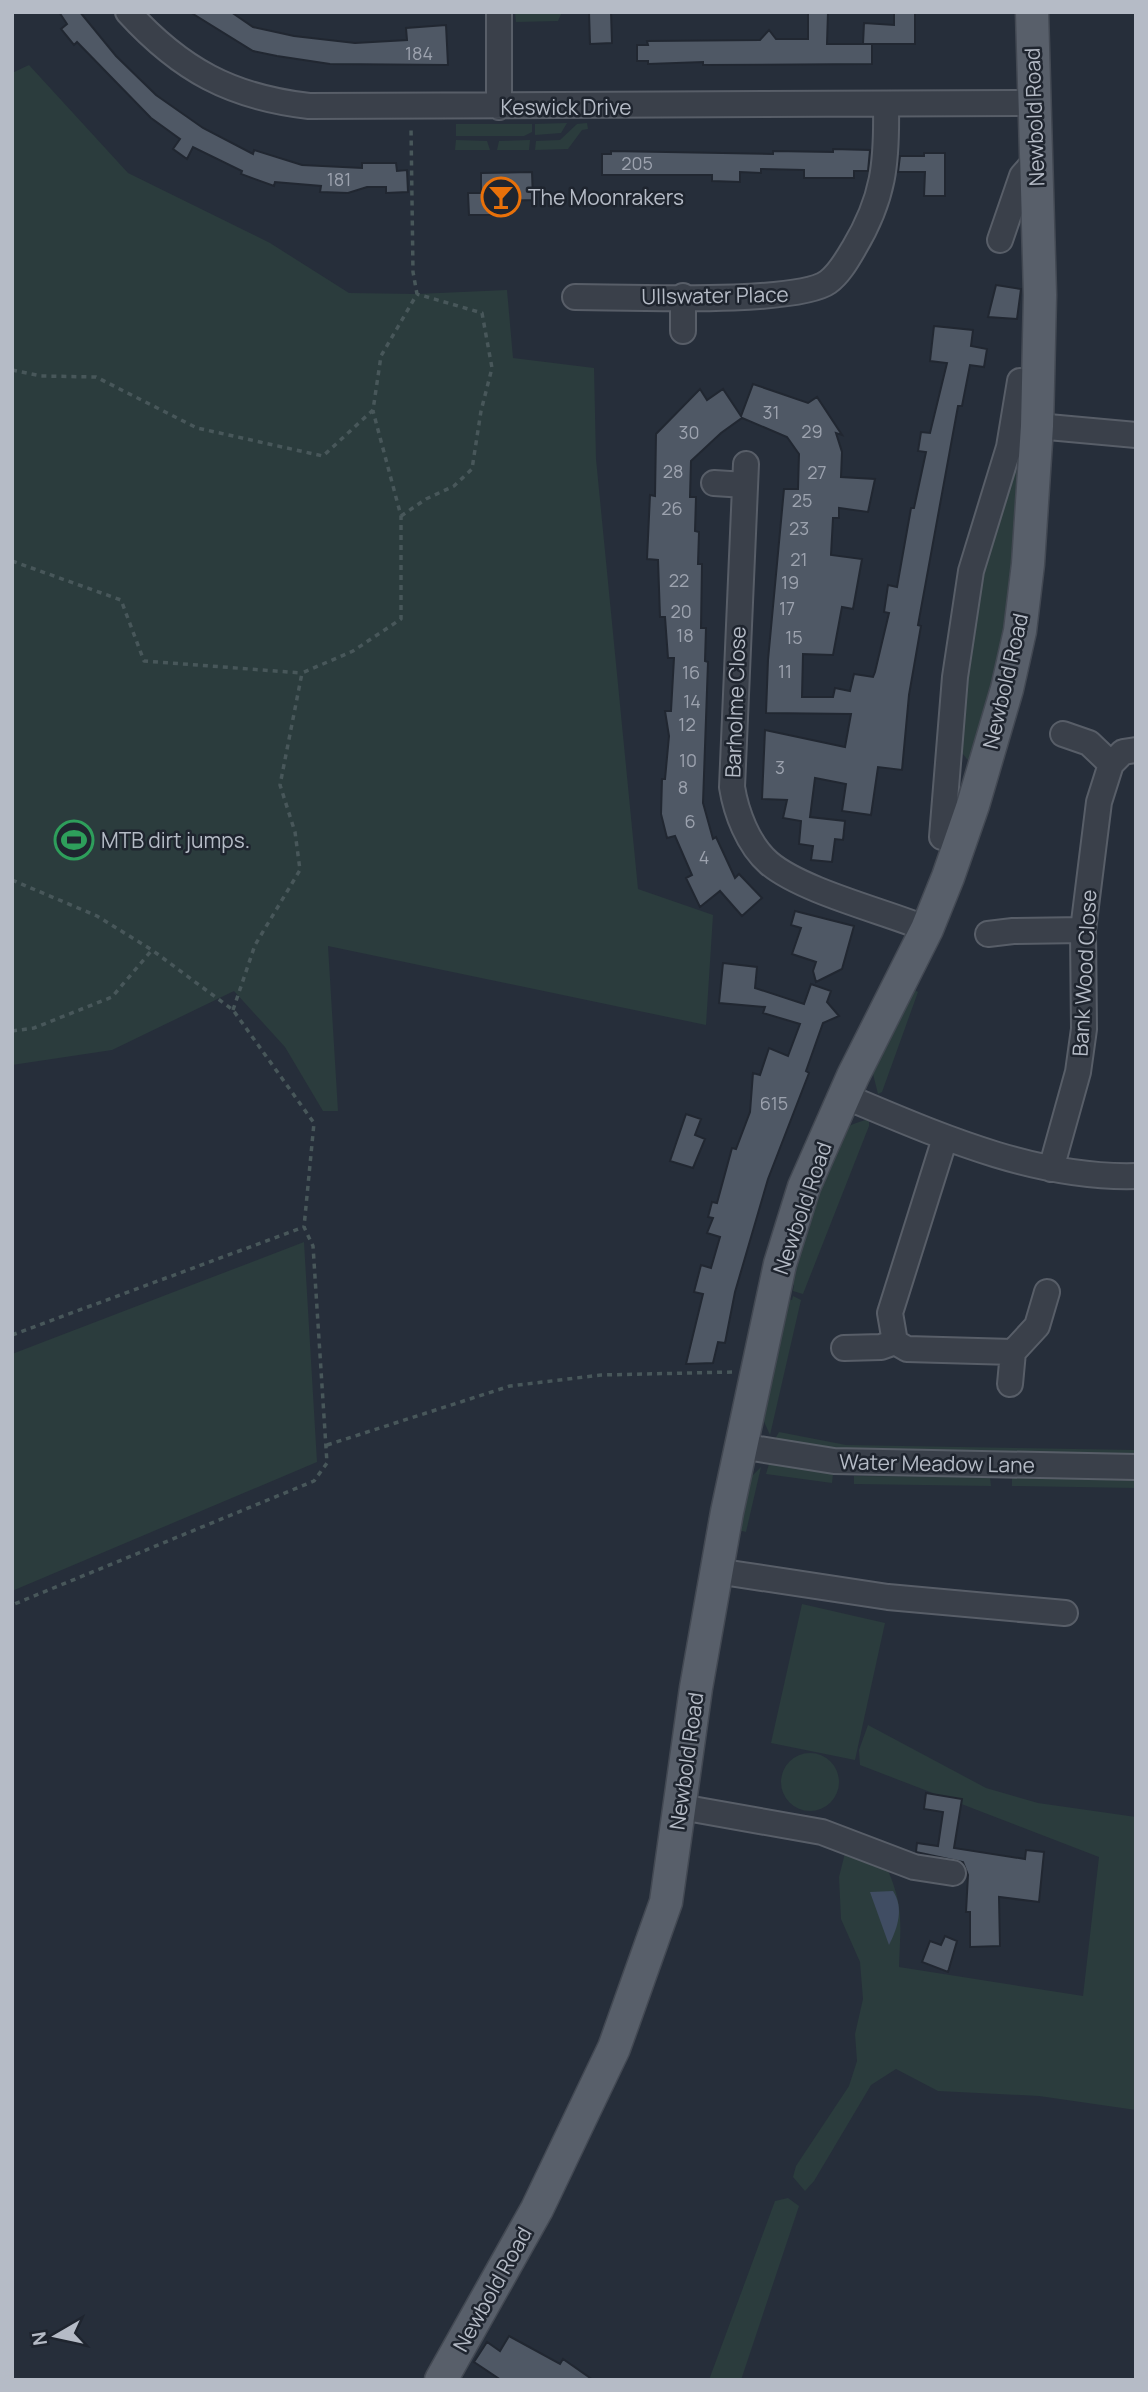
<svg xmlns="http://www.w3.org/2000/svg" width="1148" height="2392" font-family="Manrope,sans-serif">
  <rect width="100%" height="100%" fill="#262e3a"/>
  <path fill="#2b3c3d" d="M 515,12 L 562,12 L 558,21 L 516,22 Z
    M 29,65 L 128,173 L 270,243 L 349,293 L 417,294 L 507,290 L 513,358 L 594,368 L 596,459 L 638,889 L 713,915 L 706,1025 L 328,946 L 338,1111 L 323,1111 L 285,1047 L 234,991 L 112,1050 L 12,1065 L 12,73 Z
    M 567,123 L 561,133 L 535,135 L 535,124 Z
    M 587,123 L 588,129 L 582,130 L 568,149 L 535,150 L 536,141 L 560,140 L 577,124 Z
    M 456,124 L 532,124 L 532,132 L 524,136 L 456,136 Z
    M 530,140 L 529,150 L 497,150 L 499,141 Z
    M 487,141 L 490,150 L 455,150 L 456,140 Z
    M 1020,464 L 1024,465 L 1006,641 L 971,764 L 962,753 C 960,652 982,562 1014,467 Z
    M 913,989 L 918,992 L 882,1092 L 878,1094 L 872,1070 Z
    M 869,1119 L 869,1126 L 803,1294 L 793,1291 L 794,1285 L 790,1284 C 799,1255 828,1143 848,1127 C 854,1123 863,1121 869,1119 Z
    M 304,1242 L 317,1462 L 12,1591 L 12,1354 Z
    M 793,1296 L 801,1300 L 770,1435 L 761,1415 L 786,1298 L 792,1300 Z
    M 779,1432 L 846,1445 L 1136,1450 L 1136,1459 L 857,1455 L 783,1442 L 775,1439 Z
    M 769,1464 L 833,1474 L 832,1483 L 766,1474 Z
    M 761,1467 L 746,1532 L 738,1530 L 747,1481 Z
    M 854,1476 L 990,1477 L 991,1486 L 854,1484 Z
    M 1012,1477 L 1136,1479 L 1136,1488 L 1012,1486 Z
    M 802,1604 L 885,1623 L 855,1760 L 771,1743 Z
    M 868,1725 L 986,1788 L 1038,1803 L 1136,1817 L 1136,2110 L 1039,2096 L 938,2091 L 896,2069 L 871,2085 L 814,2181 L 805,2191 L 793,2177 L 796,2166 L 849,2086 L 857,2061 L 855,2034 L 863,1999 L 860,1962 L 841,1919 L 839,1877 L 845,1853 L 882,1857 C 904,1904 901,1916 899,1967 L 1083,1996 L 1099,1857 L 860,1765 L 859,1750 Z
    M781 1782a29 29 0 1 1 58 0a29 29 0 1 1-58 0Z
    M 788,2198 L 799,2206 L 741,2380 L 709,2380 L 775,2201 Z"/>
  <path fill="#404d63" d="M 893,1891 C 904,1908 898,1927 889,1945 L 870,1892 Z"/>
  <path fill="#4f5865" stroke="#212731" stroke-width="2" d="M 59,12 L 80,12 L 116,56 L 156,95 L 203,128 L 253,154 L 254,150 L 302,165 L 362,168 L 362,163 L 396,163 L 397,171 L 407,170 L 408,192 L 386,193 L 386,187 L 367,187 L 348,193 L 320,192 L 321,186 L 275,182 L 274,186 L 241,174 L 242,171 L 193,147 L 187,159 L 173,149 L 180,139 L 151,118 L 77,42 L 74,45 L 61,29 L 67,24 Z
    M 190,12 L 231,12 L 253,27 L 294,36 L 355,43 L 407,40 L 406,28 L 446,25 L 448,65 L 330,64 L 277,56 L 253,51 Z
    M 589,12 L 611,12 L 612,43 L 590,44 Z
    M 808,12 L 828,12 L 827,44 L 872,44 L 872,64 L 703,65 L 703,62 L 648,64 L 648,61 L 637,61 L 637,45 L 648,45 L 647,41 L 760,40 L 769,30 L 776,39 L 808,39 Z
    M 894,12 L 915,12 L 915,44 L 863,44 L 864,23 L 894,25 Z
    M 833,149 L 870,150 L 868,171 L 854,171 L 854,178 L 804,178 L 804,170 L 761,169 L 761,173 L 740,172 L 740,182 L 712,181 L 712,175 L 602,175 L 602,154 L 611,154 L 611,151 L 773,154 L 773,151 L 833,152 Z
    M 924,153 L 945,153 L 945,196 L 924,196 L 925,172 L 898,172 L 900,156 L 924,156 Z
    M 532,172 L 533,200 L 504,201 L 504,215 L 469,215 L 468,193 L 481,193 L 481,173 Z
    M 996,285 L 1021,289 L 1017,319 L 988,317 Z
    M 934,326 L 973,330 L 971,346 L 987,349 L 984,367 L 970,365 L 962,406 L 958,406 L 918,625 L 921,626 L 909,695 L 902,770 L 878,767 L 871,815 L 842,811 L 846,784 L 815,778 L 810,817 L 845,821 L 843,840 L 835,839 L 832,862 L 811,860 L 813,846 L 799,844 L 801,821 L 783,818 L 787,800 L 762,799 L 765,730 L 845,747 L 851,714 L 766,713 L 768,660 L 784,489 L 798,489 L 799,454 L 787,437 L 742,418 L 721,433 L 691,461 L 690,497 L 696,497 L 695,531 L 699,532 L 698,564 L 702,564 L 701,628 L 706,628 L 705,661 L 708,662 L 703,803 L 713,839 L 716,837 L 735,878 L 739,874 L 762,898 L 742,916 L 720,891 L 700,907 L 686,878 L 692,875 L 675,836 L 667,838 L 661,814 L 662,779 L 665,779 L 669,736 L 665,711 L 671,711 L 674,658 L 668,658 L 665,617 L 660,617 L 658,560 L 647,559 L 650,495 L 655,496 L 656,434 L 700,389 L 707,400 L 723,389 L 741,416 L 753,384 L 808,403 L 817,397 L 842,435 L 836,433 L 842,452 L 841,477 L 875,479 L 868,512 L 839,508 L 839,518 L 833,518 L 831,555 L 862,559 L 853,609 L 842,607 L 833,655 L 803,654 L 802,697 L 833,697 L 835,688 L 850,691 L 854,674 L 873,677 L 875,672 L 889,613 L 884,612 L 888,585 L 897,587 L 911,508 L 914,508 L 926,452 L 918,451 L 921,432 L 930,433 L 947,363 L 930,361 Z
    M 795,911 L 854,926 L 842,969 L 816,982 L 813,971 L 816,962 L 792,954 L 801,928 L 791,925 Z
    M 723,963 L 757,967 L 755,988 L 804,1004 L 811,984 L 831,991 L 827,1002 L 839,1016 L 823,1023 L 806,1071 L 809,1073 L 768,1179 L 735,1292 L 725,1343 L 718,1342 L 713,1363 L 686,1364 L 703,1294 L 694,1292 L 701,1265 L 711,1268 L 720,1237 L 707,1233 L 713,1218 L 708,1217 L 712,1202 L 717,1203 L 732,1148 L 736,1149 L 750,1112 L 753,1073 L 760,1075 L 769,1048 L 788,1056 L 800,1024 L 763,1013 L 765,1007 L 719,1003 Z
    M 686,1114 L 701,1119 L 695,1135 L 705,1139 L 693,1168 L 670,1161 Z
    M 926,1793 L 962,1799 L 954,1848 L 1025,1859 L 1026,1850 L 1044,1852 L 1039,1902 L 999,1897 L 1000,1946 L 970,1947 L 970,1912 L 966,1912 L 968,1875 L 963,1862 L 916,1852 L 917,1843 L 938,1846 L 943,1812 L 924,1809 Z
    M 945,1936 L 957,1941 L 948,1972 L 922,1962 L 930,1941 L 941,1945 Z
    M 509,2336 L 560,2364 L 563,2359 L 593,2380 L 501,2380 L 474,2362 L 487,2342 L 500,2351 Z"/>
  <g fill="none" stroke-linecap="round" stroke-linejoin="round">
    <defs>
      <path id="minor" d="M 128,12 C 181,70 231,97 309,106 L 1032,103
        M 499,12 L 499,107
        M 1000,240 L 1022,176 L 1036,160
        M 575,297 C 623,297 796,305 828,282 C 839,274 847,260 854,248 C 884,198 887,163 886,106
        M 683,331 L 683,296
        M 1037,426 L 1136,435
        M 746,464 L 732,787 C 736,812 748,845 769,863 C 802,891 883,911 927,929
        M 714,483 L 745,485
        M 1063,734 L 1089,743 L 1111,764
        M 942,837 L 955,677 L 971,571 L 1009,447 L 1020,381
        M 988,934 L 1013,931 L 1083,930
        M 844,1096 C 935,1134 1034,1179 1136,1176
        M 1051,1169 L 1078,1072 L 1084,1029 L 1083,930 L 1099,802 L 1111,764 L 1123,752 L 1136,750
        M 895,1342 L 890,1313 L 945,1138
        M 844,1348 L 881,1347 L 895,1342 L 907,1349 L 1013,1352
        M 1010,1384 L 1013,1352 L 1037,1326 L 1047,1292
        M 740,1446 L 834,1461 L 1136,1467
        M 716,1571 L 888,1597 L 1065,1613
        M 681,1807 L 822,1832 L 914,1867 L 953,1873"/>
      <path id="major" d="M 441,2380 L 537,2209 L 614,2048 L 666,1902 L 696,1688 L 727,1512 L 780,1264 L 804,1187 L 853,1076 L 927,929 L 948,877 L 973,805 L 1007,689 L 1020,631 L 1028,564 L 1037,426 L 1040,295 L 1032,12"/>
    </defs>
    <use href="#minor" stroke="#585e68" stroke-width="28"/>
    <use href="#major" stroke="#434953" stroke-width="35"/>
    <path stroke="#48575a" stroke-width="3.5" stroke-dasharray="5 5" stroke-linecap="butt" d="M 12,370 L 41,376 L 96,377 L 197,428 L 323,456 L 373,410 L 381,356 L 417,294 L 413,272 L 411,127
      M 401,516 L 426,499 L 454,486 L 472,469 L 481,411 L 492,368 L 482,313 L 417,294
      M 12,561 L 121,600 L 144,661 L 302,673
      M 12,880 L 97,916 L 152,950 L 233,1010 L 314,1123 L 304,1227 L 313,1246 L 327,1463 L 314,1481 L 12,1605
      M 233,1010 L 255,945 L 300,870 L 295,832 L 280,785 L 302,673 L 353,651 L 401,619 L 401,516 L 373,411
      M 12,1031 L 34,1028 L 112,997 L 152,950
      M 12,1335 L 304,1227
      M 327,1445 L 510,1386 L 601,1375 L 733,1372"/>
    <use href="#minor" stroke="#3a404a" stroke-width="24"/>
    <use href="#major" stroke="#585f6a" stroke-width="32"/>
  </g>
  <defs>
    <symbol id="bar-ring" viewBox="-11 -11 22 22"><circle r="9.5" fill="#1f252f" stroke="#e8710a" stroke-width="1.5"/><path d="M-6-5H6L.8 .8V4.5H3.5V6h-7V4.5H-.8V.8Z" fill="#e8710a"/></symbol>
    <symbol id="stadium-ring" viewBox="-11 -11 22 22"><circle r="9.5" fill="#1f252f" stroke="#2e9e5b" stroke-width="1.5"/><path d="M0-5a6.5 5 0 1 0 0 10a6.5 5 0 1 0 0-10ZM-3.5-1.8h7v3.6h-7Z" fill="#2e9e5b"/></symbol>
  </defs>
  <g fill-rule="evenodd">
    <use href="#bar-ring" x="479" y="175" width="44" height="44"/>
    <use href="#stadium-ring" x="52" y="818" width="44" height="44"/>
  </g>
  <g text-anchor="middle" dominant-baseline="central" stroke-width="5" stroke-linejoin="round" paint-order="stroke">
    <g font-size="18" fill="#9ca2ae">
      <text x="419" y="53">184</text>
      <text x="637" y="163">205</text>
      <text x="339" y="179">181</text>
      <text x="771" y="412">31</text>
      <text x="812" y="431">29</text>
      <text x="689" y="432">30</text>
      <text x="673" y="471">28</text>
      <text x="817" y="472">27</text>
      <text x="802" y="500">25</text>
      <text x="672" y="508">26</text>
      <text x="799" y="528">23</text>
      <text x="799" y="559">21</text>
      <text x="679" y="580">22</text>
      <text x="790" y="582">19</text>
      <text x="787" y="608">17</text>
      <text x="681" y="611">20</text>
      <text x="685" y="635">18</text>
      <text x="794" y="637">15</text>
      <text x="785" y="671">11</text>
      <text x="691" y="672">16</text>
      <text x="692" y="701">14</text>
      <text x="687" y="724">12</text>
      <text x="688" y="760">10</text>
      <text x="780" y="767">3</text>
      <text x="683" y="787">8</text>
      <text x="690" y="821">6</text>
      <text x="704" y="857">4</text>
      <text x="774" y="1103">615</text>
    </g>
    <g font-size="21" fill="#b5bbc6" stroke="#1f252f">
      <text x="566" y="107">Keswick Drive</text>
      <text transform="translate(1034 117) rotate(-92)">Newbold Road</text>
      <text transform="translate(715 295) rotate(-1)">Ullswater Place</text>
      <text transform="translate(1005 681) rotate(-77)">Newbold Road</text>
      <text transform="translate(735 702) rotate(-88)">Barholme Close</text>
      <text transform="translate(1084 973) rotate(-87)">Bank Wood Close</text>
      <text transform="translate(802 1208) rotate(-71)">Newbold Road</text>
      <text transform="translate(937 1463) rotate(1)">Water Meadow Lane</text>
      <text transform="translate(686 1761) rotate(-82)">Newbold Road</text>
      <text transform="translate(492 2289) rotate(-61)">Newbold Road</text>
    </g>
    <g font-size="21" fill="#b5bbc6" stroke="#1f252f" text-anchor="start">
      <text x="528" y="197">The Moonrakers</text>
      <text x="101" y="840">MTB dirt jumps.</text>
    </g>
  </g>
  <rect width="1148" height="2392" fill="none" stroke="#b5bbc6" stroke-width="28"/>
  <g transform="translate(56 2336) rotate(261)" stroke="#1f252f" stroke-width="5" paint-order="stroke">
  <path d="M0-5L12 26L0 18L-12 26Z" fill="#b5bbc6"/>
  <text y="-10" font-size="19" font-weight="bold" text-anchor="middle" fill="#b5bbc6">N</text>
  </g>
</svg>
